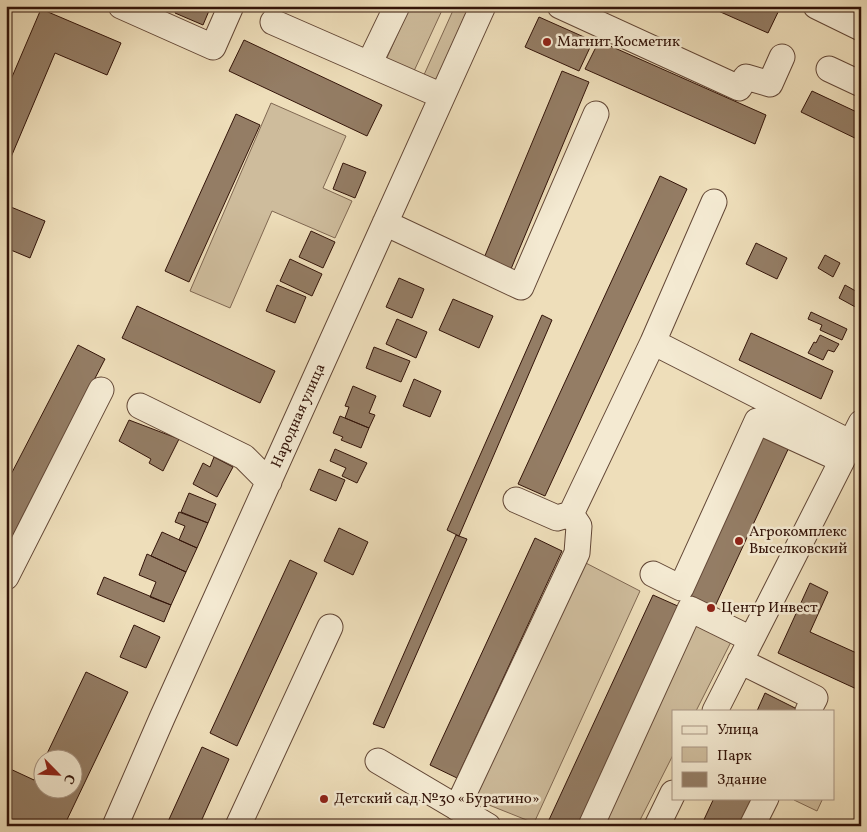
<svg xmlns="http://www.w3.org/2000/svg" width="867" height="832" font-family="Vollkorn,serif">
  <rect width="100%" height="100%" fill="#eedeba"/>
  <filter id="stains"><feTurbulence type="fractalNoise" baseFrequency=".004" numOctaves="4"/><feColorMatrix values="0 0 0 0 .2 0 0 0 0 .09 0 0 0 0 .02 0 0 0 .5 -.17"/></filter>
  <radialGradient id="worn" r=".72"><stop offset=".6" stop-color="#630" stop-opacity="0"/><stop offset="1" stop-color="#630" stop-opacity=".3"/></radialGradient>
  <path fill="#cebc9c" stroke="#806852" d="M 410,6 L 444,6 L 414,71 L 386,60 Z
    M 455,6 L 469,6 L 436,82 L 423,77 Z
    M 271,103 L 346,136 L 323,188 L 352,201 L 335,238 L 272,211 L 230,308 L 190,291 Z
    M 582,561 L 640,591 L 534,823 L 469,797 Z
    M 687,613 L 734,636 L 696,711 L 673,711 L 673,755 L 637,826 L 586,826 Z
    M 795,798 L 823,798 L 817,811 L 794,800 Z"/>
  <path fill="#947d65" stroke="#331409" d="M 178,6 L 211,6 L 203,25 L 175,13 Z
    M 707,6 L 781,6 L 768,33 Z
    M 41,9 L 121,43 L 107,75 L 55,53 L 6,169 L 6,91 Z
    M 539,17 L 593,41 L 579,71 L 525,47 Z
    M 244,40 L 382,105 L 367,136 L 229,71 Z
    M 599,41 L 766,115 L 755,144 L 585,69 Z
    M 562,71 L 589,82 L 511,269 L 484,258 Z
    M 812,91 L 861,114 L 861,141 L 801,112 Z
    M 236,114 L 260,125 L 189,282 L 165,271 Z
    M 343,163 L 366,172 L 355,198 L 333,189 Z
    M 660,176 L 687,189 L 545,496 L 518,484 Z
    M 6,205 L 45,221 L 30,258 L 6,248 Z
    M 311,231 L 335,242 L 323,268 L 299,257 Z
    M 756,243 L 787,258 L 777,279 L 746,264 Z
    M 825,255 L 840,263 L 833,277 L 818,268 Z
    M 290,259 L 322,274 L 312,296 L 280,281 Z
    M 399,278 L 424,289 L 412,318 L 386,307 Z
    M 277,285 L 306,297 L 295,323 L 266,311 Z
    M 845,285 L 861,294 L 861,305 L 859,309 L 839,298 Z
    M 453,299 L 493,316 L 479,348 L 439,330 Z
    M 137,306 L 275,371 L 260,403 L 122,338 Z
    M 811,312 L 847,329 L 842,340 L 820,330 L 822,325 L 808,319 Z
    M 542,315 L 552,320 L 459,536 L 447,530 Z
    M 397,319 L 427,332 L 416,358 L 386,344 Z
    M 751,333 L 833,371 L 821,399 L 739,360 Z
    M 820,335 L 839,344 L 834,352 L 828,350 L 823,360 L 808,353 L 814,342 L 816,343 Z
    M 78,345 L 105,359 L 6,549 L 6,484 Z
    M 374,347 L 410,361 L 401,382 L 366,368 Z
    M 414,379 L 441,391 L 430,417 L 403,406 Z
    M 353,386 L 376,396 L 369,413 L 375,415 L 369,428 L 345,418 L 349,407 L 345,406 Z
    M 340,416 L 369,428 L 361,448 L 341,440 L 343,437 L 333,433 Z
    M 129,420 L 179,439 L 163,471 L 149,463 L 151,459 L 119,441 Z
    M 764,431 L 791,443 L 711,615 L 684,602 Z
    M 335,449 L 367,463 L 357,483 L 342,476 L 346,468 L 330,461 Z
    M 214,457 L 233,467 L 217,497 L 193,484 L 203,463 L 210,467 Z
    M 319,469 L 345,480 L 336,501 L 310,490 Z
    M 189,493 L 216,504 L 208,523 L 181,512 Z
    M 179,512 L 208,523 L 197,548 L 179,540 L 185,526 L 175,522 Z
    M 339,528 L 368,542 L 353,575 L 324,561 Z
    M 162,532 L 197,548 L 186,572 L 151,556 Z
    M 456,535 L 467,539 L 384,728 L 373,724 Z
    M 535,538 L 562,551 L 457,778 L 430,765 Z
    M 147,554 L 186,572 L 171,605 L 150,597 L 156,582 L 139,575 Z
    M 290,560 L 317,573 L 237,746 L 210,733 Z
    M 104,577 L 171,605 L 164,622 L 97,594 Z
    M 810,583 L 828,592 L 810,632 L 861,655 L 861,691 L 778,653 Z
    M 653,595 L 680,607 L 579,826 L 557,826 L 548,822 Z
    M 134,625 L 160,637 L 146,668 L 120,657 Z
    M 86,672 L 128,692 L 64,826 L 6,826 L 6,767 L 34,780 L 42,764 L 42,790 L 72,790 L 72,760 L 44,760 Z
    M 765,693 L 797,709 L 796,711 L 757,711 Z
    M 202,747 L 229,759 L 199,826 L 166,826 Z
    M 714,798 L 754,798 L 740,826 L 701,826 Z"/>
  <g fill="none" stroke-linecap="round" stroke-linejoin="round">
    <defs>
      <path id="minor" d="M 121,6 L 213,47 L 231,6
        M 397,6 L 369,64 L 442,96
        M 560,6 L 739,88 L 746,77 L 770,84 L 782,57
        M 816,6 L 861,28
        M 273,22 L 369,64
        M 829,69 L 861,84
        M 385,223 L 521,287 L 596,114
        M 653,342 L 714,202
        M 140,406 L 244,457 L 269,482
        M 516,500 L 557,518 L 571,514
        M 653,574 L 681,588 L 757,421 L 842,460
        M 6,577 L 101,390
        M 740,661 L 815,698 L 808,711
        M 715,711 L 861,423
        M 378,761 L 488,826
        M 457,808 L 577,553 L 579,526 L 571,514 L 653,342 L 851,443
        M 115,826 L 162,718 L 483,6
        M 238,826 L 330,627
        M 591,826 L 690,609 L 751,639
        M 657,826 L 673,793
        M 752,826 L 766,798"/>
    </defs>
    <use href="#minor" stroke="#624635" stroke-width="27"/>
    <use href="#minor" stroke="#f4ead2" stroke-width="25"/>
  </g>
  <g fill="#8f2418" stroke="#f4ead2" stroke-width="2">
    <circle cx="547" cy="42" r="5"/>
    <circle cx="739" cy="541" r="5"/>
    <circle cx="711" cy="608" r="5"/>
    <circle cx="324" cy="799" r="5"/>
  </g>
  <g text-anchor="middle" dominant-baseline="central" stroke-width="5" stroke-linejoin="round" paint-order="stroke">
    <g font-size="15" fill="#331409" stroke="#f4ead2" text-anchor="start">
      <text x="557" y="42">Магнит Косметик</text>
      <text x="749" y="532">Агрокомплекс<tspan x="749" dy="17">Выселковский</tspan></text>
      <text x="721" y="608">Центр Инвест</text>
      <text x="334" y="799">Детский сад №30 «Буратино»</text>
    </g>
    <g font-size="15" fill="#331409" stroke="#f4ead2">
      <text transform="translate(299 416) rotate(-66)">Народная улица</text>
    </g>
  </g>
  <rect width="867" height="832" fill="none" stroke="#eedeba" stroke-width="25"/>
  <rect x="8" y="8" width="852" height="817" fill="none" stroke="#331409" stroke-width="2.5"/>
  <rect x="12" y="12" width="842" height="807" fill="none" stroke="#331409"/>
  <rect x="672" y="710" width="162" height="90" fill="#f4ead2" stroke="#a79482"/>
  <rect x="682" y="726" width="25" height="8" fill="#f4ead2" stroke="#a79482"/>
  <text x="717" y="734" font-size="15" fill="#331409">Улица</text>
  <rect x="682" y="747" width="25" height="15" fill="#cebc9c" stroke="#a79482"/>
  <text x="717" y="760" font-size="15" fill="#331409">Парк</text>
  <rect x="682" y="772" width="25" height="15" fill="#947d65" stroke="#a79482"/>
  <text x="717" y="784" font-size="15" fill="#331409">Здание</text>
  <g transform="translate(58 774) rotate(114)"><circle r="24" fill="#f4ead2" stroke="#a79482"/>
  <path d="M0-4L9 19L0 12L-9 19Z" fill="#8f2418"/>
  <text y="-8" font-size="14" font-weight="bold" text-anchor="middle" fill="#331409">С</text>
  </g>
  <rect width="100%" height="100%" filter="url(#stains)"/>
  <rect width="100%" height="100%" fill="url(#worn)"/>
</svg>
